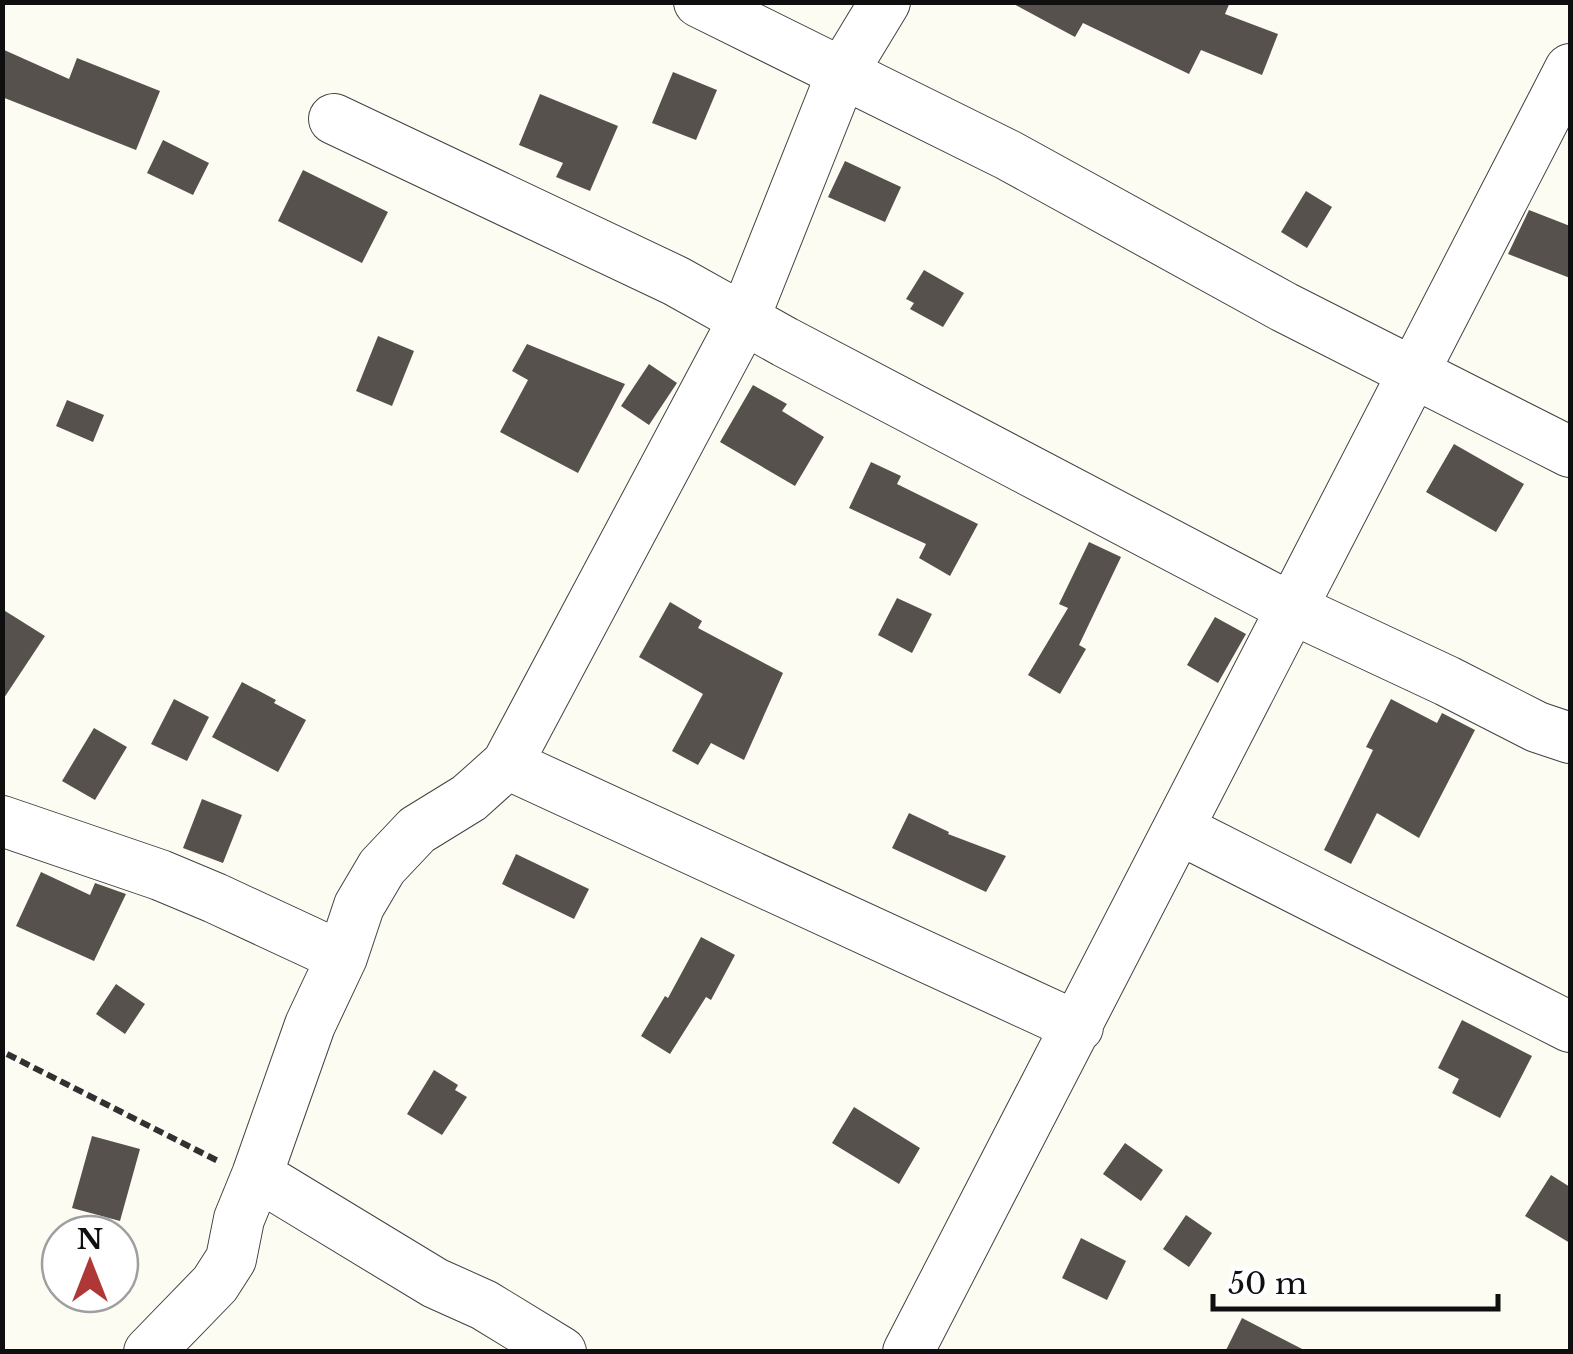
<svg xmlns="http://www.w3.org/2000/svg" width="1573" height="1354" font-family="'Libre Baskerville',serif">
  <rect width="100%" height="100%" fill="#fdfcf3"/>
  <path fill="#57514d" d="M 1010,2 L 1230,2 L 1225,14 L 1278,34 L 1262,75 L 1201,50 L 1189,74 L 1083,23 L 1075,37 Z
    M 2,49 L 69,79 L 77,58 L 160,91 L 136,150 L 2,97 Z
    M 673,72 L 717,90 L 696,140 L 652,123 Z
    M 540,94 L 618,126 L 590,191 L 556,177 L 563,163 L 519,145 Z
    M 163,140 L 209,163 L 193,195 L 147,173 Z
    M 845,161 L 901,187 L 885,222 L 828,197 Z
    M 303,170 L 388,212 L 362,263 L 278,221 Z
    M 1306,191 L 1332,207 L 1307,248 L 1281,232 Z
    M 1529,210 L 1570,226 L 1570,278 L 1508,254 Z
    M 924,270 L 964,293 L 943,327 L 910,309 L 914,303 L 906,299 Z
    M 378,336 L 414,351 L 392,406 L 356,391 Z
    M 527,344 L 625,384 L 578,473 L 500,432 L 528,380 L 512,371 Z
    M 649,364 L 677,383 L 649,425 L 621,406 Z
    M 753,385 L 787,404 L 782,411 L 824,437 L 795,486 L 720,442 Z
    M 67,400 L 104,415 L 93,442 L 56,426 Z
    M 1454,444 L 1524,484 L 1496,532 L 1426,492 Z
    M 871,462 L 901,476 L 897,484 L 978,524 L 950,576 L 919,558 L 926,544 L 849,508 Z
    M 1089,542 L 1121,557 L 1079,645 L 1086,649 L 1060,694 L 1028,675 L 1068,608 L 1059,604 Z
    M 897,598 L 932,614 L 912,653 L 878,635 Z
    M 670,602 L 702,621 L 698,628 L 783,673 L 744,760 L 711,743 L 698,765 L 672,751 L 703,694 L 639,657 Z
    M 2,609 L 45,636 L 2,701 Z
    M 1215,617 L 1246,634 L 1218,683 L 1187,665 Z
    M 242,682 L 276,700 L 274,703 L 306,720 L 278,772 L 212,737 Z
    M 174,699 L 209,717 L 187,761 L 151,744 Z
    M 1391,699 L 1437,723 L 1442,713 L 1475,730 L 1419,838 L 1377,813 L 1351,864 L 1324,850 L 1373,750 L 1366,747 Z
    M 94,728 L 127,747 L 95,800 L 62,781 Z
    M 202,799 L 242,815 L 223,863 L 183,848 Z
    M 909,813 L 949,832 L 948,834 L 1006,856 L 986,892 L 892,848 Z
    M 516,854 L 589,889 L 574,919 L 502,884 Z
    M 41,872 L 90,895 L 95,883 L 126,894 L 94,961 L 16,926 Z
    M 701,937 L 735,955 L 711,1000 L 706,997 L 670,1054 L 641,1036 L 665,996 L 668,998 Z
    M 116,984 L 145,1004 L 125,1034 L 96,1014 Z
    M 1462,1020 L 1532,1056 L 1500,1118 L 1452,1093 L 1459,1079 L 1438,1068 Z
    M 434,1070 L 458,1085 L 455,1090 L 467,1097 L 442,1135 L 407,1114 Z
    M 854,1107 L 920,1148 L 899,1184 L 832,1143 Z
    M 92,1136 L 140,1149 L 120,1221 L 72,1208 Z
    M 1125,1143 L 1163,1170 L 1141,1201 L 1103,1174 Z
    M 1551,1175 L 1570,1187 L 1570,1243 L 1525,1216 Z
    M 1186,1215 L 1212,1233 L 1189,1267 L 1163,1249 Z
    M 1081,1238 L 1126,1261 L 1107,1300 L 1062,1278 Z
    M 1242,1318 L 1308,1352 L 1225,1352 Z"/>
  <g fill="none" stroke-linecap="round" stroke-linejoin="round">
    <defs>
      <path id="minor" d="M 699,2 L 1008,155 L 1284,307 L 1570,452
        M 334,119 L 676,281 L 785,342 L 1293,609 L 1447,681 L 1537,727 L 1570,738
        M 507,764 L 1078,1027
        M 2,821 L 160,875 L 215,898 L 342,957
        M 1179,829 L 1570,1027
        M 257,1175 L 435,1283 L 484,1305 L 561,1352
        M 149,1352 L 215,1284 L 231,1259 L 239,1219 L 257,1175 L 310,1025 L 342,957 L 359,906 L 382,867 L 417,830 L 469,798 L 507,764 L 744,319 L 842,73 L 885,2
        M 908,1352 L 1570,69"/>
    </defs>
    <use href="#minor" stroke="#424242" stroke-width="52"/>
    <path stroke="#313131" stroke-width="6" stroke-dasharray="10 5" stroke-linecap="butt" d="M 7,1054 L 220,1162"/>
    <use href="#minor" stroke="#fff" stroke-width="50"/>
  </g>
  <rect width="1573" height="1354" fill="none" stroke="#0f0f0f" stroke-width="10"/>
  <g transform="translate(90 1264)"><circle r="48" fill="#ffffff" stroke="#9f9f9f" stroke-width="2.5"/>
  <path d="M0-8L18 38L0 25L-18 38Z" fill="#af3837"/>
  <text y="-15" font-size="28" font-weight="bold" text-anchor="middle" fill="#0f0f0f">N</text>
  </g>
  <path d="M1213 1294v15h285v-15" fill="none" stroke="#0f0f0f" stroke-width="5"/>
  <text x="1228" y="1294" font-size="30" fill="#0f0f0f" stroke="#ffffff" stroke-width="8" paint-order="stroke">50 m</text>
</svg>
